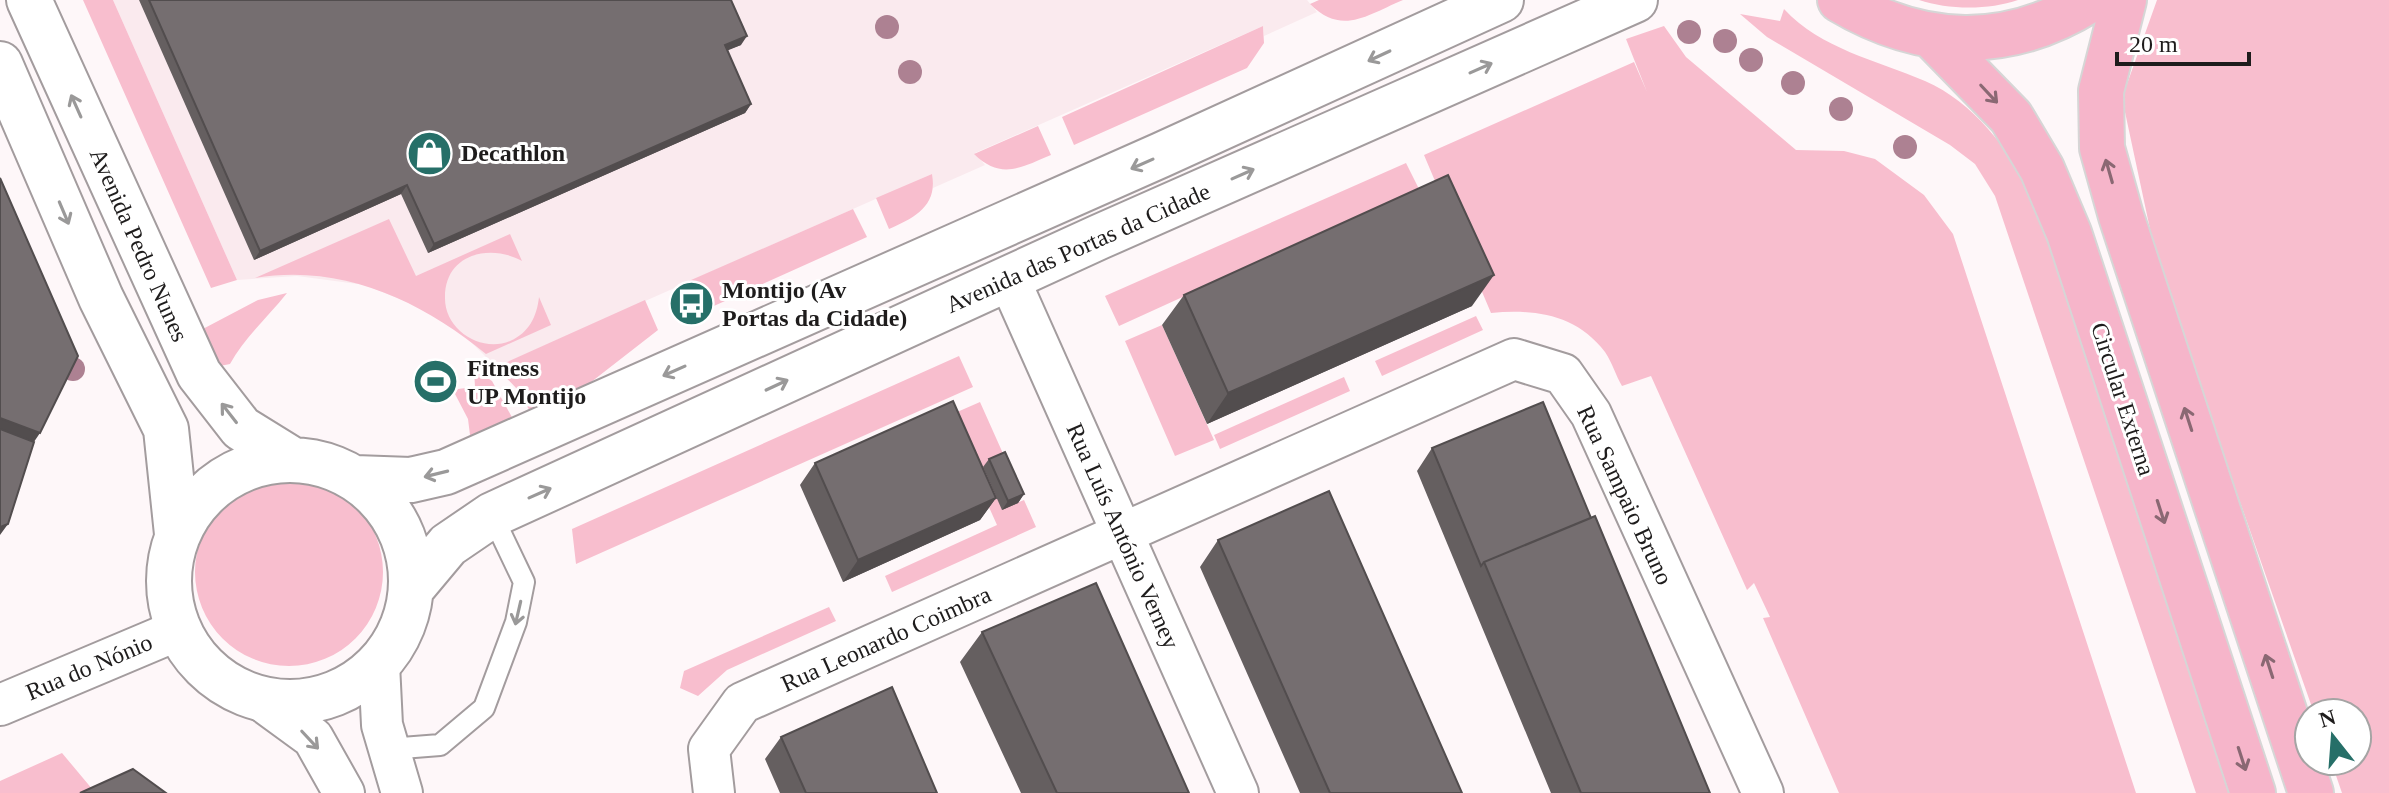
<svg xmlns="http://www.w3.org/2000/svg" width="2389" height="793" font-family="'Times New Roman',serif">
  <rect width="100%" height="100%" fill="#fef7f9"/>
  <path fill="#faeaee" d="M 113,0 L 1307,0 L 1317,12 L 1264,36 L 1263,26 L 975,153 L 985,165 L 933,188 L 932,174 L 496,367 L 469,340 L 425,309 L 365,285 L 297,276 L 237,280 Z"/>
  <path fill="#f8bece" d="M 83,0 L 113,0 L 237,280 L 211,288 Z
    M 1319,0 L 1403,0 C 1367,15 1342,36 1310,4 Z
    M 1919,0 L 2018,0 C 1989,10 1949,10 1919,0 Z
    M 2157,0 L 2389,0 L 2389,793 L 2342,793 L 2331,761 L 2357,761 L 2357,713 L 2314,713 L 2159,271 L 2122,98 Z
    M 1784,9 C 1821,49 1876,60 1925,81 C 1985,107 2023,172 2051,228 L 2234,793 L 2196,793 L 1995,196 L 1975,164 L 1950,145 L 1767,37 L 1740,14 L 1780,21 Z
    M 1263,26 L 1264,43 L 1247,68 L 1074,145 L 1062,117 Z
    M 1664,26 L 1686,57 L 1796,150 L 1844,151 L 1875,159 L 1924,195 L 1953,234 L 2136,793 L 1839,793 L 1763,618 L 1770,617 L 1754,583 L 1747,590 L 1651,376 L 1622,386 C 1616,376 1612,362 1605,352 C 1576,314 1534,309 1491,313 L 1424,155 L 1634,62 L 1647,92 L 1626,39 Z
    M 1038,126 L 1051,155 C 1020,168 1001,180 974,154 Z
    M 1406,163 L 1419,189 L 1119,326 L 1105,296 Z
    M 932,174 C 938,206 914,218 889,229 L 876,198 Z
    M 853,209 L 867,237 L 696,314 L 682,284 Z
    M 389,219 L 416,276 L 510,234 L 522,261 C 490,243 445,254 445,297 C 444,330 481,353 510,341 C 529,333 537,316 539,297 L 551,325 L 486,354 C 422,301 341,263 255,278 Z
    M 287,293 C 268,317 244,338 230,364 L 220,366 L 199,331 L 258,300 Z
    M 645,300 L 658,330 L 577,393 L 531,413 L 517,389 L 496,367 Z
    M 1476,316 L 1483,330 L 1382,376 L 1375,361 Z
    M 1162,325 L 1214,440 L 1175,456 L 1125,341 Z
    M 959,356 L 973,387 L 576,564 L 572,529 Z
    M 474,369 L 492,381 L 514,421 L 475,440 L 470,435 L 468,419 L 455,394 L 458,389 L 475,387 Z
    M 1344,377 L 1350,391 L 1220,449 L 1214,435 Z
    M 980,402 L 1005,458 L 984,468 L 1002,509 L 1024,500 L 1036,527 L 892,592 L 885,576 L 997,525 L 948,416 Z
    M195 572a94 94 0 1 1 188 0a94 94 0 1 1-188 0Z
    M 829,607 L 836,621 L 727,670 L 698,696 L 680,688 L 684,671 Z
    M 62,753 L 93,790 L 85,793 L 0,793 L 0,781 Z"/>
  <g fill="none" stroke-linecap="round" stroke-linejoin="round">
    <defs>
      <path id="service" d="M 389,749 L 440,745 L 484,708 L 516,622 L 524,582 L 492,515"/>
      <path id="minor" d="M 1009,279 L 1238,793
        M 379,664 L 382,725 L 402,793
        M 261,700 L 313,738 L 344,793
        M 0,705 L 178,630
        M 714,793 L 709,749 L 742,703 L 1514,359 L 1563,374 L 1591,414 L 1763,793"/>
      <path id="tertiary" d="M 29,0 L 199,374 L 241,428 L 291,459
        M 0,64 L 101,298 L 166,429 L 177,534
        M169 581a121 121 0 1 1 242 0a121 121 0 1 1-242 0Z
        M 355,478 L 411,480 L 446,472 L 1161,155 L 1501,0
        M 412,588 L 448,545 L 492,515 L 1099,237 L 1635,0"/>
      <path id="primary" d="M 1840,0 C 1922,49 2008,52 2090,0
        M 2124,0 L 2101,91 L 2102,148 L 2121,216 L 2311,793
        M 1934,38 L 2011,117 L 2042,169 L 2069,233 L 2253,793"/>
    </defs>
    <use href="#service" stroke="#a39c9e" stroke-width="24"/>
    <use href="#minor" stroke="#a39c9e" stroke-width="44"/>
    <use href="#tertiary" stroke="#a39c9e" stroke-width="48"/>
    <use href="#primary" stroke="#d6d6d6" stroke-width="48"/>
    <use href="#service" stroke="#fff" stroke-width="20"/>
    <use href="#minor" stroke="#fff" stroke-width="40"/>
    <use href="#tertiary" stroke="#fff" stroke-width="44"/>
    <use href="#primary" stroke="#f6b5ca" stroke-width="44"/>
  </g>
  <g fill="#ad8192">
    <circle cx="887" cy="27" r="12"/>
    <circle cx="1689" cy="32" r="12"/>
    <circle cx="1725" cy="41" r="12"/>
    <circle cx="1751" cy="60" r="12"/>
    <circle cx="910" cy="72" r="12"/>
    <circle cx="1793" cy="83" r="12"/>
    <circle cx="1841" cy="109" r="12"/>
    <circle cx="1905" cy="147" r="12"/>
    <circle cx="73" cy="369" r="12"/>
  </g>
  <path fill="#655f60" d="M 139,0 L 731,0 L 741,45 L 727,50 L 751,104 L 745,113 L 428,253 L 401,194 L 254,260 Z
    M 1184,295 L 1472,306 L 1207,424 L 1162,325 Z
    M 1432,448 L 1591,518 L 1710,793 L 1551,793 L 1417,471 Z
    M 989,459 L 1024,494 L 1018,503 L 1002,510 L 983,467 Z
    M 815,463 L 996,498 L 980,520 L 843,582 L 800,485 Z
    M 1218,540 L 1462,793 L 1300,793 L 1200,567 Z
    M 982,632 L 1189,793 L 1021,793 L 960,662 Z
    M 781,737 L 937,793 L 780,793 L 765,759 Z"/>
  <path fill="#524d4e" d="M 747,36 L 741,45 L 719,54 L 725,45 Z
    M 751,104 L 745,113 L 428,253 L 434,244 Z
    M 407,185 L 401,194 L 254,260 L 260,251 Z
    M 1494,275 L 1472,306 L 1207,424 L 1228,393 Z
    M 0,418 L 40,433 L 19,464 L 0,457 Z
    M 1024,494 L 1018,503 L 1002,510 L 1008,501 Z
    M 996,498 L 980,520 L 843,582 L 858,560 Z
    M 8,524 L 0,535 L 0,527 Z"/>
  <path fill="#756e70" stroke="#524d4e" stroke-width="2" d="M 149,0 L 731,0 L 747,36 L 725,45 L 751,104 L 434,244 L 407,185 L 260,251 Z
    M 1448,175 L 1494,275 L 1228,393 L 1184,295 Z
    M 0,178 L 78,356 L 40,433 L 0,418 Z
    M 953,401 L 996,498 L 858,560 L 815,463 Z
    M 1543,402 L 1591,518 L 1484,562 L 1481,566 L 1432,448 Z
    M 0,429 L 34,442 L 8,524 L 0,527 Z
    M 1005,452 L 1024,494 L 1008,501 L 989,459 Z
    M 1329,491 L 1462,793 L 1330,793 L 1218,540 Z
    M 1595,516 L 1710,793 L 1581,793 L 1484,562 Z
    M 1096,583 L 1189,793 L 1057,793 L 982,632 Z
    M 892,687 L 937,793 L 806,793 L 781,737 Z
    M 133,769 L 166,793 L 80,793 Z"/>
  <defs><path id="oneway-shaft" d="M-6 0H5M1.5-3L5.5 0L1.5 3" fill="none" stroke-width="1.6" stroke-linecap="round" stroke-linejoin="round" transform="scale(2)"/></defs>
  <g stroke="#9a9999">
    <use href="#oneway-shaft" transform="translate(1379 56) rotate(155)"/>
    <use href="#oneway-shaft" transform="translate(1481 68) rotate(-24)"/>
    <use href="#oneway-shaft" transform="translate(76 106) rotate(-114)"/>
    <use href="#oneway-shaft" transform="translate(1142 164) rotate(156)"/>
    <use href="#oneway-shaft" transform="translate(1243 174) rotate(-24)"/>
    <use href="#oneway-shaft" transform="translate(64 213) rotate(67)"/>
    <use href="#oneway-shaft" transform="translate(674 371) rotate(156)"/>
    <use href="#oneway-shaft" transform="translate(777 385) rotate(-25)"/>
    <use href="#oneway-shaft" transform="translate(229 413) rotate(-128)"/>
    <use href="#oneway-shaft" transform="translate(436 474) rotate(166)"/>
    <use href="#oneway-shaft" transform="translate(540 493) rotate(-24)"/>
    <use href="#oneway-shaft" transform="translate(518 613) rotate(103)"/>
    <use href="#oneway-shaft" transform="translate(310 740) rotate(47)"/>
  </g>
  <g stroke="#8a6873">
    <use href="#oneway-shaft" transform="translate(1989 94) rotate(47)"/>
    <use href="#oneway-shaft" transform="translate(2109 171) rotate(-106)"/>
    <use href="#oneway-shaft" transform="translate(2188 419) rotate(-108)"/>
    <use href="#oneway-shaft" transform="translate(2161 512) rotate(72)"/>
    <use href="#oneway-shaft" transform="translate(2269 666) rotate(-108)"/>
    <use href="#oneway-shaft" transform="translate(2242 759) rotate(72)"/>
  </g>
  <defs>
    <symbol id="shop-disc" viewBox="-11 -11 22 22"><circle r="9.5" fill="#266f68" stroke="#fff"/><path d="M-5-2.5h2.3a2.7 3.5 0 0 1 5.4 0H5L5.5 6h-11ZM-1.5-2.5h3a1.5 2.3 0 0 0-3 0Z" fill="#fff"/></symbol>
    <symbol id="bus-disc" viewBox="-11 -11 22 22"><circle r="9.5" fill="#266f68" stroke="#fff"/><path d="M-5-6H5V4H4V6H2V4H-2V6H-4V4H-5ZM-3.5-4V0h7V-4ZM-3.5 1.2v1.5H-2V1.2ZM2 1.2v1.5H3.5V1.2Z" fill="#fff"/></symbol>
    <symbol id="stadium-disc" viewBox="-11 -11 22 22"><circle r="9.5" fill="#266f68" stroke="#fff"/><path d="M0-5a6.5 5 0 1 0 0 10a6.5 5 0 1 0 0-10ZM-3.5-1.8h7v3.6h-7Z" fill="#fff"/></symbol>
  </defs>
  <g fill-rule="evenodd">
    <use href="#shop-disc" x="404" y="128" width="51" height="51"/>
    <use href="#bus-disc" x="666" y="278" width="51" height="51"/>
    <use href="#stadium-disc" x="410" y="356" width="51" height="51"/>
  </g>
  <g text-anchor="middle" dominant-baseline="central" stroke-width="6" stroke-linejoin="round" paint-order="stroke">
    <g font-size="24" font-weight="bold" fill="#1e1c1c" stroke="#fff" text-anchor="start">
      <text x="461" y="153">Decathlon</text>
      <text x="722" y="290">Montijo (Av<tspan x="722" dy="28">Portas da Cidade)</tspan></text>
      <text x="467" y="368">Fitness<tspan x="467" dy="28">UP Montijo</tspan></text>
    </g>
    <g font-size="24" fill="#1e1c1c" stroke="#fff">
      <text transform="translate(139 245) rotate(66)">Avenida Pedro Nunes</text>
      <text transform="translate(1078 248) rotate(-24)">Avenida das Portas da Cidade</text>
      <text transform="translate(2123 399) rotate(72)">Circular Externa</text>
      <text transform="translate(1625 495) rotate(65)">Rua Sampaio Bruno</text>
      <text transform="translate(1123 536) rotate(66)">Rua Luís António Verney</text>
      <text transform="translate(886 639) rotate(-24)">Rua Leonardo Coimbra</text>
      <text transform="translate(89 667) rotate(-23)">Rua do Nónio</text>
    </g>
  </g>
  <g transform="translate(2333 737) rotate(343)"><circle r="38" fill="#ffffff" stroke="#a5a4a4" stroke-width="2"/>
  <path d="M0-6L14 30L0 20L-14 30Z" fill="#266f68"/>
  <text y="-12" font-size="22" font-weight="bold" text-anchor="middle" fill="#1e1c1c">N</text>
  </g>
  <path d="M2117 52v12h132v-12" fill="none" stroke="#1e1c1c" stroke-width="4"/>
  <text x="2129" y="52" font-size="24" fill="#1e1c1c" stroke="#ffffff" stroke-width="6" paint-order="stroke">20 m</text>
</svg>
